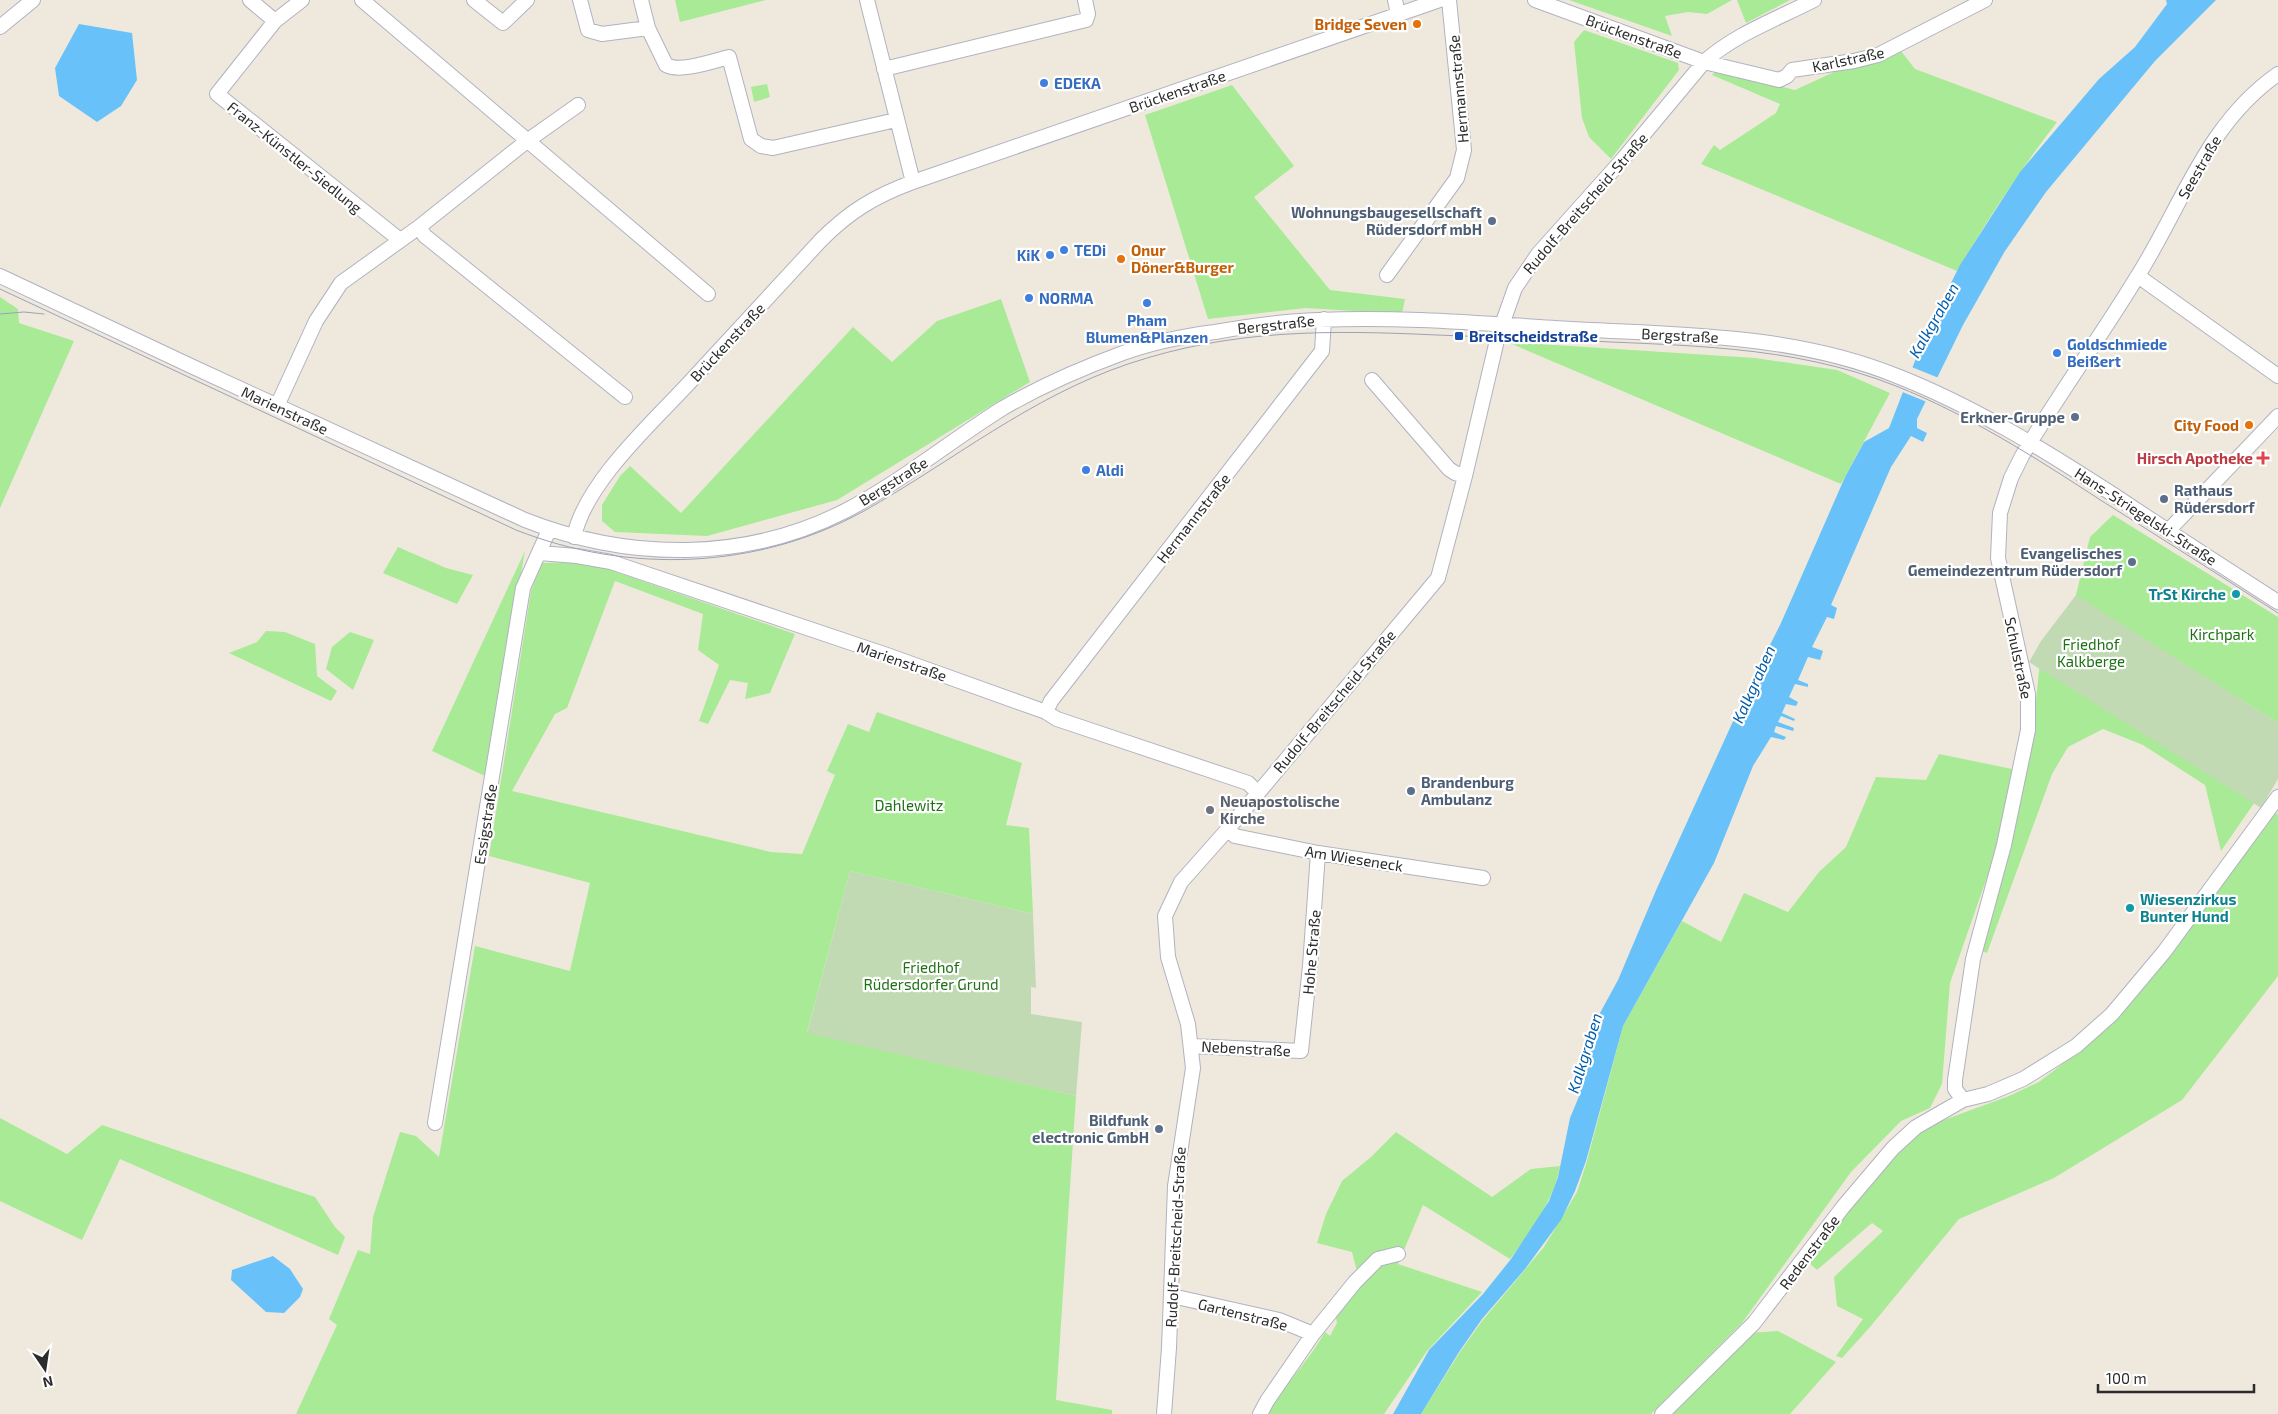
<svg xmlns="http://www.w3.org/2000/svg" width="2278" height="1414" font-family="'Exo 2',sans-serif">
  <rect width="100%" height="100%" fill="#efe9dd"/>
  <path fill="#a8ea95" d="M 675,0 L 766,0 L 680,22 Z
    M 1569,0 L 1732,0 L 1707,14 L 1688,12 L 1665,16 L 1672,36 Z
    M 1737,0 L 1790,0 L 1746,23 Z
    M 1584,30 L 1678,63 L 1679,70 L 1611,159 L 1589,137 L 1582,118 L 1574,42 Z
    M 1901,51 L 1915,69 L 2057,122 C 2020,170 1988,219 1957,271 L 1701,164 L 1714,145 L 1720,150 L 1776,113 L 1780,104 L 1712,75 L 1717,70 L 1795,90 L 1834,72 Z
    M 767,84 L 770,97 L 754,102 L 751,87 Z
    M 1232,85 L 1294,166 L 1254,197 L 1330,290 L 1405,299 L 1402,314 L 1306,308 L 1208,319 L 1145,115 Z
    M 0,297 L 18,309 L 19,323 L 74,341 L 0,508 Z
    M 1001,299 L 1030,382 L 837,500 L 707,536 L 615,532 L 602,521 L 602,505 L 620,476 L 630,466 L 681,513 L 853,327 L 892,362 L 937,321 Z
    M 1507,342 L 1755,358 L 1837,370 L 1890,393 L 1841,484 Z
    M 2113,515 L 2278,617 L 2278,723 L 2095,608 L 2259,796 L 2221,851 L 2205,785 L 2143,745 L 2103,729 L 2068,747 L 2052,774 L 1987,953 L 1982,951 L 2033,729 L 2040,662 L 2076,595 L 2090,537 Z
    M 398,547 L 446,568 L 473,575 L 457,604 L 383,573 Z
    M 525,551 L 485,776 L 432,751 Z
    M 595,562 L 616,572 L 795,634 L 770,693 L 745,699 L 748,683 L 730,680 L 708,724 L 699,721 L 719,665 L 698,650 L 703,614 L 615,581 L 567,708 L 555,714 L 512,791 L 771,852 L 802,854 L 835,775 L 827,771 L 848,724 L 869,732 L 877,712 L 1022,763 L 1006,825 L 1029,828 L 1033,914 L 850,871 L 807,1032 L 1076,1096 L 1056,1400 L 1112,1410 L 1112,1414 L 296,1414 L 337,1325 L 329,1319 L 358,1250 L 370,1254 L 373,1217 L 400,1132 L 416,1136 L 439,1157 L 475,946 L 570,971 L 590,883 L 489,856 L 531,591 L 542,563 Z
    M 266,631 L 285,632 L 315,644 L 317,676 L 337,691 L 331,701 L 229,653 L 257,642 Z
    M 350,632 L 374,640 L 353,690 L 326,669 L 332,647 Z
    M 1939,754 L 2017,770 L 1999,843 L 1950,983 L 1942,1084 L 1930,1108 L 1901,1121 L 1851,1172 L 1742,1323 L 1651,1414 L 1421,1414 L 1460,1352 L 1482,1321 L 1544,1247 L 1577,1192 L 1587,1161 L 1623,1026 L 1682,921 L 1721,942 L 1744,893 L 1788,912 L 1819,872 L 1846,847 L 1876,777 L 1926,780 Z
    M 2274,813 L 2278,814 L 2278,976 L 2182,1100 L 2054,1178 L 1959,1219 L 1870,1327 L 1842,1358 L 1836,1356 L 1863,1319 L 1837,1306 L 1834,1277 L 1883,1231 L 1872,1223 L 1817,1270 L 1807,1261 L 1882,1169 L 1925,1127 L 2009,1096 L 2039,1082 L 2091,1042 L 2130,1004 L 2269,823 Z
    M 0,1118 L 67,1154 L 102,1125 L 315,1197 L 335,1227 L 345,1237 L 338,1255 L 120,1159 L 82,1240 L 0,1201 Z
    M 1396,1132 L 1492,1197 L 1531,1169 L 1560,1166 C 1554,1201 1531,1230 1510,1259 L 1423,1205 L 1398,1264 L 1482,1292 L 1427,1351 L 1384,1414 L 1266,1414 C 1284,1386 1308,1362 1325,1332 L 1330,1336 L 1337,1323 L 1335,1314 L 1361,1287 L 1352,1252 L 1317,1243 L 1326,1214 L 1342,1181 L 1371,1157 Z
    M 1778,1331 L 1836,1362 L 1790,1414 L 1666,1414 L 1748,1333 Z"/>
  <path fill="#c2dab3" d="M 2076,595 L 2278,723 L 2278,779 L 2261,808 L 2029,662 L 2041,641 Z
    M 850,871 L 1033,914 L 1036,988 L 1031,987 L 1031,1014 L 1082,1022 L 1076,1096 L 807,1033 Z"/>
  <path fill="#68c2f9" d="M 2166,0 L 2216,0 L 2155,61 L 2046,192 L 2005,251 L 1963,325 L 1917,419 L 1917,428 L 1927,433 L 1923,442 L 1911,436 L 1891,467 L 1831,605 L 1837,608 L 1834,619 L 1827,617 L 1812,647 L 1823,651 L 1820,660 L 1808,657 L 1798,680 L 1808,684 L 1808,687 L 1795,684 L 1789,697 L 1798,702 L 1796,706 L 1786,704 L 1782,713 L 1795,719 L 1794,721 L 1781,716 L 1778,722 L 1794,728 L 1793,731 L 1776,726 L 1774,732 L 1786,737 L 1784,740 L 1771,737 L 1753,766 L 1714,863 L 1623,1026 L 1586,1161 L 1575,1191 L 1561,1220 L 1525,1269 L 1482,1319 L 1459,1352 L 1421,1414 L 1393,1414 L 1429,1350 L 1483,1294 L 1511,1259 L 1549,1201 L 1558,1177 L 1570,1118 L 1580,1094 L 1588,1044 L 1594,1024 L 1618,980 L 1657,888 L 1745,695 L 1781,623 L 1845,477 L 1864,442 L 1889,428 L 1925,335 L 1960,265 L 2020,172 L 2099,79 L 2135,47 L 2167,4 Z
    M 79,24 L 132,33 L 137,80 L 121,106 L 97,122 L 59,96 L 55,68 Z
    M 273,1256 L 290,1269 L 303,1289 L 300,1297 L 284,1313 L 266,1312 L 231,1280 L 232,1270 Z"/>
  <path fill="#efe9dd" d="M 1909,366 L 1939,378 L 1927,402 L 1900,391 Z"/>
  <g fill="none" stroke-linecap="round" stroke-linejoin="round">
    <defs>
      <path id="minor" d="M 250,0 L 275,21
        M 302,0 L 275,21 L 217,94 L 400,240
        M 362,0 L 708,294
        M 474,0 L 503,23 L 527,0
        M 580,0 L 588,30 L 602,34 L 648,28
        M 641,0 L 648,28 L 666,65 C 680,73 713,61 729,57 L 751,139 L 761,146 L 773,148 L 896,120
        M 867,0 L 913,182
        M 1395,0 L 1398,14
        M 1535,0 L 1704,62 L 1779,80 L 1787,76 L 1792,70 L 1854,61 L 1878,55 L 1985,0
        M 0,27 L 33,0
        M 884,69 L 1086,20 L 1088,14 L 1085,0
        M 419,227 L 425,236 L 625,397
        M 1387,275 L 1457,178 L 1464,150 L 1449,0
        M 0,276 L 191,366 L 525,520 C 629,561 745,562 845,511 C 901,482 950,441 1003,408 C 1041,386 1082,368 1123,353 C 1153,342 1184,336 1215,332 C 1249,326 1283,321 1318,320 C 1402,316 1488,324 1572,329 C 1682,335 1794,334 1897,376 C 1976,407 2049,453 2120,499 C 2172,534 2225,568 2278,602
        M 2138,276 L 2278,376
        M 1372,380 L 1449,469 L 1455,473 L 1465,476
        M 277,406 L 316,321 L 341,283 L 419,227 L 527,141 L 578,105
        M 2168,531 L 2278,416
        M 574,537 C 585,483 652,423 689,383 C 733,335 777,288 821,240 C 850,211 875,196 913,182 L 1440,0
        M 539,553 L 577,556 L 611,562 L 887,655 L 1046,712 L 1057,719 L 1248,783 L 1257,792
        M 1046,712 L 1051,701 L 1322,351 L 1324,319
        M 1228,829 L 1235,836 L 1318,853 L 1483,878
        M 1192,1046 L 1301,1051 L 1310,966 L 1318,853
        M 1963,1100 L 1955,1089 L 1955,1080 L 1973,959 L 2004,845 L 2028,730 L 2028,694 L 1998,558 L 2000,513 L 2011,478 L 2022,456 C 2058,395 2100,338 2137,277 C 2182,206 2206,124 2278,74
        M 435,1123 L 523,588 L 549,530
        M 1172,1296 L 1279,1320 L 1313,1334
        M 1164,1414 L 1169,1348 L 1175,1186 L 1193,1068 L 1188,1024 L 1168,957 L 1165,916 L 1181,882 L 1228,829 L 1438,578 L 1465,476 L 1498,336 L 1515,288 L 1538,254 L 1623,159 L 1704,62 C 1735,34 1777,19 1814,0
        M 1260,1414 L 1267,1401 L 1313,1334 L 1355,1282 L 1378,1259 L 1398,1254
        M 1662,1414 L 1754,1323 L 1843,1207 L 1893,1148 L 1916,1127 L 1963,1100 L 1988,1094 L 2023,1079 L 2076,1046 L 2112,1014 L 2164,952 L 2278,797"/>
    </defs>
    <use href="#minor" stroke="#b1b2c1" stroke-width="16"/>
    <use href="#minor" stroke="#fff" stroke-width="14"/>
    <path stroke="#9fa0b8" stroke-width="1" d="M 0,289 L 516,530 C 628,574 757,570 864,511 C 953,461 1030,397 1128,364 C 1232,329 1329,330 1437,335 C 1481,337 1525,338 1569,340 C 1681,346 1790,344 1896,386 C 1969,415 2036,458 2102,501 C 2161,538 2219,575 2278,613
      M 0,314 L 24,312 L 44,314"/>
  </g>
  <g fill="#e8710a" stroke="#fff" stroke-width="2">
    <circle cx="1417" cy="24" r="5"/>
    <circle cx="1121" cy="259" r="5"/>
    <circle cx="2249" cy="425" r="5"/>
  </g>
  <g fill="#3f7fe0" stroke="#fff" stroke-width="2">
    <circle cx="1044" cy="83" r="5"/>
    <circle cx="1064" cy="250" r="5"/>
    <circle cx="1050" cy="255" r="5"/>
    <circle cx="1029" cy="298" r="5"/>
    <circle cx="1147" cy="303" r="5"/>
    <circle cx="2057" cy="353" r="5"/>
    <circle cx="1086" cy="470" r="5"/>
  </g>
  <g fill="#5c6f8a" stroke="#fff" stroke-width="2">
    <circle cx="1492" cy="221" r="5"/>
    <circle cx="2075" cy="417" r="5"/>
    <circle cx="2164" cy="499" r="5"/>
    <circle cx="2132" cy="562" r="5"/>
    <circle cx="1411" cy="791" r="5"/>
    <circle cx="1159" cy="1129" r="5"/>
  </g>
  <rect fill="#1a4fb4" stroke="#fff" stroke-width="2" x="1454" y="331" width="10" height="10" rx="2.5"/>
  <path fill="#e0444e" stroke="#fff" stroke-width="2" d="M2260.5 450.5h5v5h5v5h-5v5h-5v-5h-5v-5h5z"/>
  <g fill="#0f9aa8" stroke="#fff" stroke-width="2">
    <circle cx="2236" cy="594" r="5"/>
    <circle cx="2130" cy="908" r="5"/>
  </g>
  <circle fill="#6b7280" stroke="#fff" stroke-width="2" cx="1210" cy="810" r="5"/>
  <g text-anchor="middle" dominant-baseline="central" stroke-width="4.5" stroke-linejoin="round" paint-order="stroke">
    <g font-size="15" font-weight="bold" fill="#c56008" stroke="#fff" text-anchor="end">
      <text x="1407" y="24">Bridge Seven</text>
      <text x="1131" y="250" text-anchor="start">Onur<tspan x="1131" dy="17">Döner&amp;Burger</tspan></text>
      <text x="2239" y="425">City Food</text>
    </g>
    <g font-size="15" fill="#2c2c2c" stroke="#fff">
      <text transform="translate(1634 36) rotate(20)">Brückenstraße</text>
      <text transform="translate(1848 59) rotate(-12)">Karlstraße</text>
      <text transform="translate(1458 89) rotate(-95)">Hermannstraße</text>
      <text transform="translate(1177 91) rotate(-19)">Brückenstraße</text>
      <text transform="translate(295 157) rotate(39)">Franz-Künstler-Siedlung</text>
      <text transform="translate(2199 167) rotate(-60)">Seestraße</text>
      <text transform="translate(1585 203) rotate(-49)">Rudolf-Breitscheid-Straße</text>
      <text transform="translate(1276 324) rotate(-6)">Bergstraße</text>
      <text transform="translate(1680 335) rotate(3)">Bergstraße</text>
      <text transform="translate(727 342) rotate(-47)">Brückenstraße</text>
      <text transform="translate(285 410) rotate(25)">Marienstraße</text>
      <text transform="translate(893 481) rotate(-32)">Bergstraße</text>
      <text transform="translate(2146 516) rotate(33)">Hans-Striegelski-Straße</text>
      <text transform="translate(1193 518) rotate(-52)">Hermannstraße</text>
      <text transform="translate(2019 658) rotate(78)">Schulstraße</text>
      <text transform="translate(902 661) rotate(19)">Marienstraße</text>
      <text transform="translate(1334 701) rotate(-50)">Rudolf-Breitscheid-Straße</text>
      <text transform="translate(485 824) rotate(-81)">Essigstraße</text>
      <text transform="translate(1354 858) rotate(9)">Am Wieseneck</text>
      <text transform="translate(1311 952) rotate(-85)">Hohe Straße</text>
      <text transform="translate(1246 1048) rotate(3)">Nebenstraße</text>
      <text transform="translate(1175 1237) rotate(-87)">Rudolf-Breitscheid-Straße</text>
      <text transform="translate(1809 1252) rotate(-53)">Redenstraße</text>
      <text transform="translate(1243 1314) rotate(14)">Gartenstraße</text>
    </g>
    <g font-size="15" font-weight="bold" fill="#366cbe" stroke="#fff" text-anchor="start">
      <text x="1054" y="83">EDEKA</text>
      <text x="1074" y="250">TEDi</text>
      <text x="1040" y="255" text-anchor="end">KiK</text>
      <text x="1039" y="298">NORMA</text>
      <text x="1147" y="320" text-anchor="middle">Pham<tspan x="1147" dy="17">Blumen&amp;Planzen</tspan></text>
      <text x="2067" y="344">Goldschmiede<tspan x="2067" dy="17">Beißert</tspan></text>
      <text x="1096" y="470">Aldi</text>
    </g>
    <g font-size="15" font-weight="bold" fill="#4e5e75" stroke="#fff" text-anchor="end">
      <text x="1482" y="212">Wohnungsbaugesellschaft<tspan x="1482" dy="17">Rüdersdorf mbH</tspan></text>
      <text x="2065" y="417">Erkner-Gruppe</text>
      <text x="2174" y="490" text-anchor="start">Rathaus<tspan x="2174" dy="17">Rüdersdorf</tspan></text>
      <text x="2122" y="553">Evangelisches<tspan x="2122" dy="17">Gemeindezentrum Rüdersdorf</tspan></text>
      <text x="1421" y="782" text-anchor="start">Brandenburg<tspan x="1421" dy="17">Ambulanz</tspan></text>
      <text x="1149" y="1120">Bildfunk<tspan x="1149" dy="17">electronic GmbH</tspan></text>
    </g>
    <g font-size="15" font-weight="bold" fill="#164399" stroke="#fff" text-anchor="start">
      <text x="1469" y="336">Breitscheidstraße</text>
    </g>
    <g font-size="15" font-weight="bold" fill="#be3a42" stroke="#fff" text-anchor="end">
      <text x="2253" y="458">Hirsch Apotheke</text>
    </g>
    <g font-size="15" font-weight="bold" fill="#0d838f" stroke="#fff" text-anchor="end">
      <text x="2226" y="594">TrSt Kirche</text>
      <text x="2140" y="899" text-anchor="start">Wiesenzirkus<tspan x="2140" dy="17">Bunter Hund</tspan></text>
    </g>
    <g font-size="15" fill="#1d7114" stroke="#fff">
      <text x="2222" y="634">Kirchpark</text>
      <text x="2091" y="644">Friedhof<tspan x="2091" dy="17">Kalkberge</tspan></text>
      <text x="909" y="805">Dahlewitz</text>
      <text x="931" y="967">Friedhof<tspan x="931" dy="17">Rüdersdorfer Grund</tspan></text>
    </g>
    <g font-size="15" font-weight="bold" fill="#5b616d" stroke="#fff" text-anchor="start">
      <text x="1220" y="801">Neuapostolische<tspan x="1220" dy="17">Kirche</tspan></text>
    </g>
    <g font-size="16" font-style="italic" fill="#015dab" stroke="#fff">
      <text transform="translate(1933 320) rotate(-60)">Kalkgraben</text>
      <text transform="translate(1753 684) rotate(-66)">Kalkgraben</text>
      <text transform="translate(1584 1053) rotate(-73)">Kalkgraben</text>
    </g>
  </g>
  <g transform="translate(45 1369) rotate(167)" stroke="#ffffff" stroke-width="4" paint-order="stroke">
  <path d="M0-4L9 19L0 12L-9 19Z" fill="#2c2c2c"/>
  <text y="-8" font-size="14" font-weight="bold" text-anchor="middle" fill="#2c2c2c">N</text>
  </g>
  <path d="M2098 1384v8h156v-8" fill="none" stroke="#2c2c2c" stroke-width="2.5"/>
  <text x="2106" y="1384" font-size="15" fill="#2c2c2c" stroke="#ffffff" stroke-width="4" paint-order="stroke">100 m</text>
</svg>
